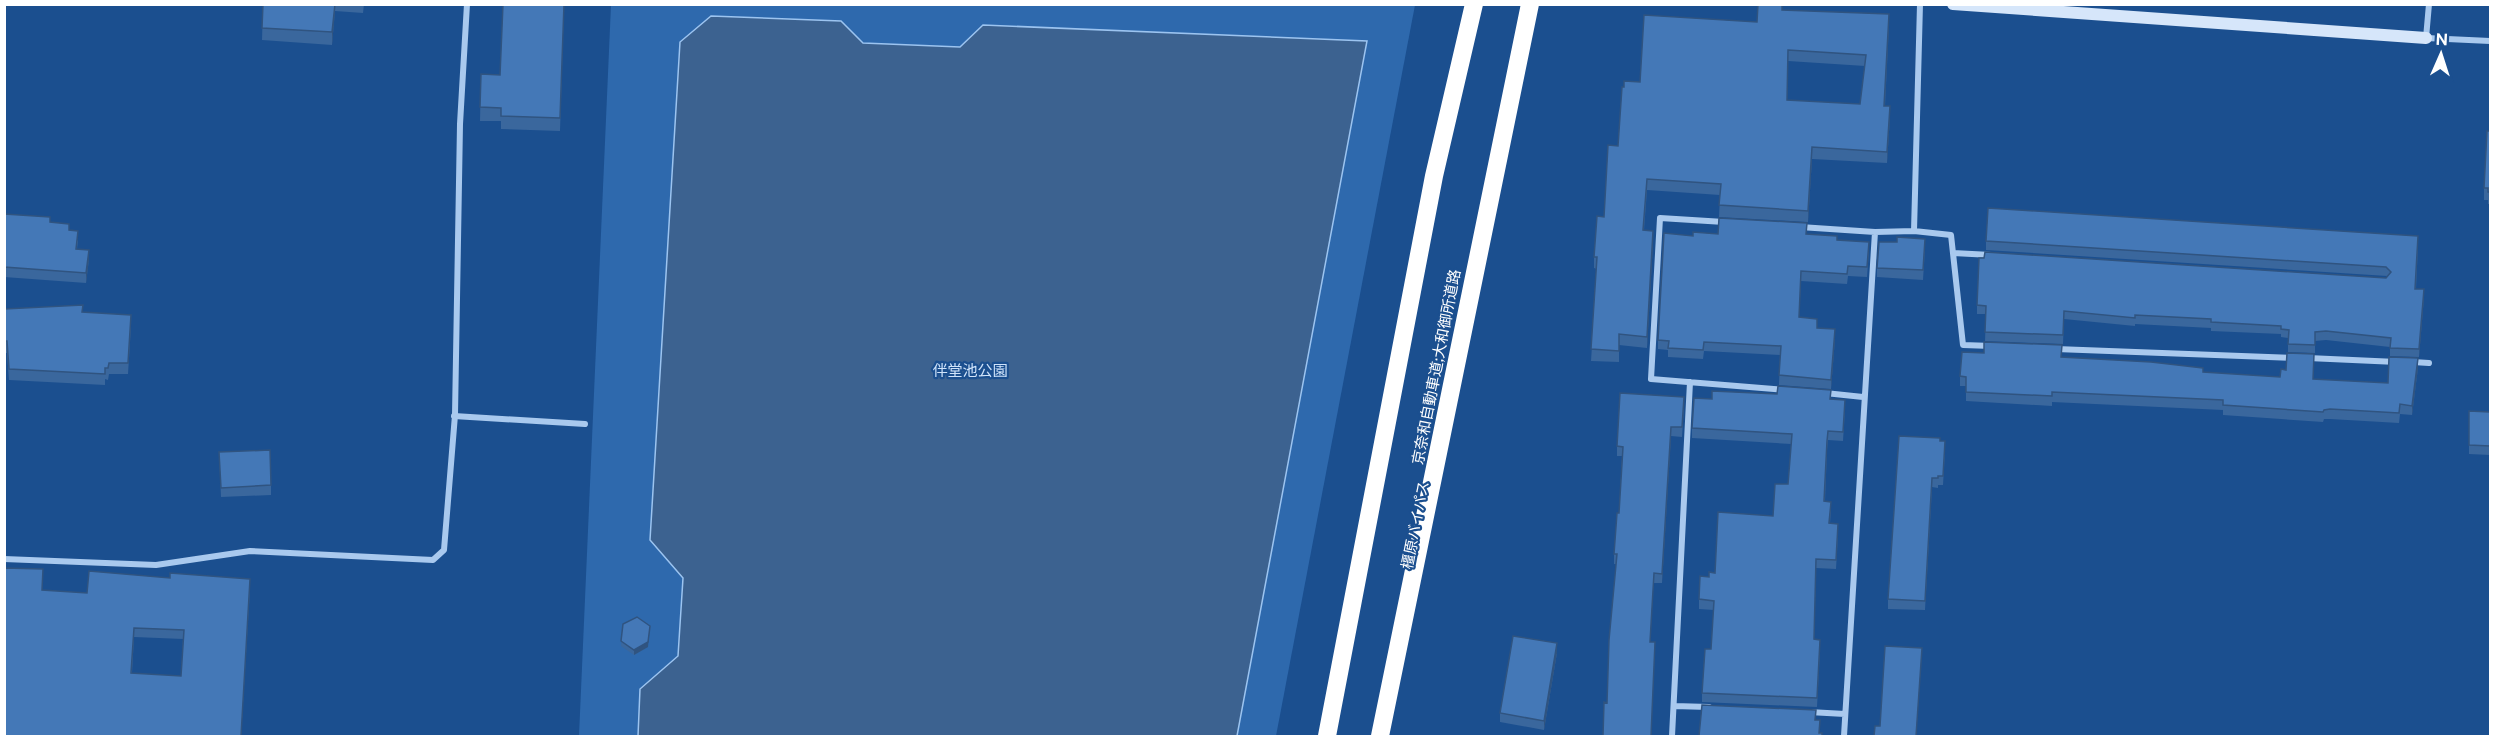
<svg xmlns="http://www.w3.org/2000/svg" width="2495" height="741" font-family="'Public Sans','Noto Sans JP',sans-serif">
  <rect width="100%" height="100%" fill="#1b4f8f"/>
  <path fill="#2e69ad" d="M 611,5 L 1415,5 L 1276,736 L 579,736 Z"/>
  <path fill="#3c6290" stroke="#9cc4f0" stroke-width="1.5" d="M 711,16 L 841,21 L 863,43 L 960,47 L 983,25 L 1367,41 L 1237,736 L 638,736 L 640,689 L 678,656 L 683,578 L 650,540 L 680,42 Z"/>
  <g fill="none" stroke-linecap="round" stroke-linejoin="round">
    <path stroke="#a9c9ee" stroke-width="6" d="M 2429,4 L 2426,38 L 2490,41
      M 1724,222 L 1660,218 L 1651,379 L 1785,390
      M 1800,227 L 1875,232
      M 1914,231 L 1951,235 L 1963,345 L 1992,346
      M 1953,253 L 1991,255
      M 2056,349 L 2295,358
      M 2308,358 L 2397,362
      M 2413,362 L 2429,363
      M 1825,393 L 1863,397
      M 454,416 L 585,424
      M 4,559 L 156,565 L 250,551 L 433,560 L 444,550 L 455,415 L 460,124 L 467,4
      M 1674,706 L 1709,707
      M 1809,712 L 1845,714
      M 1672,736 L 1690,382
      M 1844,736 L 1875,232 L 1914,231 L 1920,4"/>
    <path stroke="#d6e6fa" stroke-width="12" d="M 1953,4 L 2426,38"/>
    <path stroke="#fff" stroke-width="18" d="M 1327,736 L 1434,176 L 1474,4
      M 1380,736 L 1530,4"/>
  </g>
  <path fill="#3a679d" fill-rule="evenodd" d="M 238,4 L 364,4 L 363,13 L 335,11 L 332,45 L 262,40 L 263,6 Z
    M 564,4 L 560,131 L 501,129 L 501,121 L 480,121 L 481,74 L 500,75 Z
    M 1782,10 L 1889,25 L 1885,106 L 1890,117 L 1887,163 L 1812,159 L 1808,222 L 1719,217 L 1720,195 L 1647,190 L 1644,230 L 1653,242 L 1647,348 L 1619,345 L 1619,362 L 1591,361 L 1597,269 L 1594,268 L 1594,257 L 1604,217 L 1618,146 L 1624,87 L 1640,82 ZM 1788,61 L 1865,66 L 1860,104 L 1787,100 Z
    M 2490,131 L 2490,204 L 2488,204 L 2488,200 L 2484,200 L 2484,188 Z
    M 4,214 L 50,222 L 69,230 L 78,241 L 77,249 L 89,259 L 86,283 L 4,277 Z
    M 1718,234 L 1807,234 L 1837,240 L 1869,251 L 1867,277 L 1848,276 L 1847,284 L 1801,281 L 1799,317 L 1835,339 L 1831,389 L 1779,385 L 1780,355 L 1704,351 L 1703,359 L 1668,357 L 1668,350 L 1658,349 L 1658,340 L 1693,236 Z
    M 1986,241 L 2418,245 L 2416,289 L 2424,297 L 2419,357 L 2390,356 L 2390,347 L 2326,340 L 2315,341 L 2315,353 L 2288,352 L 2288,338 L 2281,337 L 2281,334 L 2211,331 L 2211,328 L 2135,324 L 2135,326 L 2064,319 L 2063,344 L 1985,341 L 1986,314 L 1977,314 L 1977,305 L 1984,258 L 2386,278 L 2387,276 L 1986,250 Z
    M 1925,248 L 1923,280 L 1877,277 L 1877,268 Z
    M 4,309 L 83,312 L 131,326 L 128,374 L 109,374 L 108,380 L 105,379 L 105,385 L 9,380 L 7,353 L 4,353 Z
    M 2062,357 L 2203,372 L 2280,377 L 2286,370 L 2314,364 L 2313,379 L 2388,383 L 2418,368 L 2412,415 L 2400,414 L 2399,423 L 2330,419 L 2324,419 L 2323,422 L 2223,415 L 2223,410 L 2052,402 L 2052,406 L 1966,401 L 1966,386 L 1960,386 L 1960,376 Z
    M 1712,399 L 1831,399 L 1845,409 L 1843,441 L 1828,440 L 1827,450 L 1825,501 L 1831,511 L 1830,523 L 1838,534 L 1836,569 L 1816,568 L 1814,639 L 1820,649 L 1817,707 L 1702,702 L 1702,693 L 1711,649 L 1714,610 L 1699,609 L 1699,599 L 1709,577 L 1715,573 L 1773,516 L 1788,484 L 1791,444 L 1692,438 L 1692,428 Z
    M 1684,406 L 1682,437 L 1671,436 L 1662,583 L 1654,583 L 1607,703 L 1616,564 L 1614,564 L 1614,554 L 1619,513 L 1622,456 L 1617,456 L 1617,446 Z
    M 2469,411 L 2490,412 L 2490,455 L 2469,454 Z
    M 1940,441 L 1945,451 L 1943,485 L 1938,485 L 1938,488 L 1932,487 L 1925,610 L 1888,609 L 1888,599 Z
    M 219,452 L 271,485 L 271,495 L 221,497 Z
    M 250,589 L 241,736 L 4,736 L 43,590 L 87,593 ZM 134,637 L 183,639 L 181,676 L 132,673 Z
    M 623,624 L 648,647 L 634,655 L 621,646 Z
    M 1557,653 L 1544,730 L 1500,722 L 1500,713 Z"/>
  <path fill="#305480" d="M 335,4 L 335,11 L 332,45 L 332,32 Z
    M 1889,14 L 1889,25 L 1884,117 L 1884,106 Z
    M 1890,106 L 1890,117 L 1887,163 L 1887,152 Z
    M 1812,147 L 1812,159 L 1808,222 L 1808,211 Z
    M 1653,231 L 1653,242 L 1647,348 L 1647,337 Z
    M 89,250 L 89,259 L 86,283 L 86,273 Z
    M 2424,289 L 2424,297 L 2419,357 L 2419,349 Z
    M 1835,329 L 1835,339 L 1831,389 L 1831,380 Z
    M 2418,358 L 2418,368 L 2412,415 L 2412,406 Z
    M 1671,427 L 1671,436 L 1662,583 L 1662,574 Z
    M 650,626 L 648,647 L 634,655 L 634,650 Z
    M 1557,643 L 1557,653 L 1544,730 L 1544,721 Z"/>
  <path fill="#4478b7" stroke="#305480" stroke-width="1.5" fill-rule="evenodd" d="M 263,4 L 335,4 L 332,32 L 262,28 Z
    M 503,4 L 564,4 L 560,118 L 501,116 L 501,108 L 480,107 L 481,74 L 500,75 Z
    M 1758,4 L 1782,4 L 1782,10 L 1889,14 L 1884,106 L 1890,106 L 1887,152 L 1812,147 L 1808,211 L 1719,205 L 1721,184 L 1647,179 L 1643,230 L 1653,231 L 1647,337 L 1619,334 L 1619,351 L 1591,349 L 1597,257 L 1594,257 L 1597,216 L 1604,217 L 1608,145 L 1618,146 L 1622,87 L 1624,87 L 1624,81 L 1640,82 L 1644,15 L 1757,22 ZM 1788,50 L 1866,55 L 1860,104 L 1787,100 Z
    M 2487,131 L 2490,131 L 2490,192 L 2488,192 L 2488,188 L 2484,188 Z
    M 1988,208 L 2418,236 L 2415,289 L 2424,289 L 2419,349 L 2390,348 L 2391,338 L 2326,331 L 2315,332 L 2315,345 L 2288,344 L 2289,330 L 2281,329 L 2281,326 L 2211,322 L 2211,319 L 2135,315 L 2135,318 L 2064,311 L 2063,335 L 1985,332 L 1986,306 L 1977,305 L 1979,258 L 1984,258 L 1985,252 L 2386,278 L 2391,272 L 2386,267 L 1986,241 Z
    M 4,214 L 50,217 L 50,222 L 69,224 L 69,230 L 78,231 L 76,249 L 89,250 L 86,273 L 4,267 Z
    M 1719,218 L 1807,223 L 1806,234 L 1837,236 L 1837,240 L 1869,242 L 1867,267 L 1848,266 L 1847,274 L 1801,271 L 1799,317 L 1817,319 L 1817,328 L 1835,329 L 1831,380 L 1779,375 L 1781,346 L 1704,342 L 1703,350 L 1668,348 L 1669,341 L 1658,340 L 1664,233 L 1693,236 L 1693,232 L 1718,234 Z
    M 1897,237 L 1925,239 L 1923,270 L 1877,268 L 1879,242 L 1897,242 Z
    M 83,305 L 82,312 L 131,315 L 128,363 L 109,363 L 108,368 L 105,368 L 105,374 L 9,369 L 7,341 L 4,341 L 4,309 Z
    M 1984,342 L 2062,345 L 2061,357 L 2151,362 L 2203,368 L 2203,372 L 2280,377 L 2281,369 L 2286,370 L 2287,353 L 2314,354 L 2313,379 L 2388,383 L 2389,357 L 2418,358 L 2412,406 L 2400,404 L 2399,413 L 2330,409 L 2324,410 L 2323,412 L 2223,405 L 2223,400 L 2052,392 L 2052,396 L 1966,392 L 1966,377 L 1960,376 L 1962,352 L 1984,353 Z
    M 1778,386 L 1831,390 L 1830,399 L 1845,400 L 1843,432 L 1828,431 L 1827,441 L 1824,501 L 1831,502 L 1829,523 L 1838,524 L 1836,560 L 1816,559 L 1814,639 L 1820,640 L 1817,698 L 1702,693 L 1705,649 L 1711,649 L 1714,601 L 1699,599 L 1700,576 L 1709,577 L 1709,572 L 1715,573 L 1718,512 L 1773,516 L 1775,484 L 1788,484 L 1792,434 L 1692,428 L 1694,398 L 1712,399 L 1712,391 L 1777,394 Z
    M 1620,393 L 1684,397 L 1682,427 L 1671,427 L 1662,574 L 1654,573 L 1650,642 L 1655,642 L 1651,736 L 1603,736 L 1604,702 L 1607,703 L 1609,640 L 1617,554 L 1614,554 L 1617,513 L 1619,513 L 1623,447 L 1617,446 Z
    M 2469,411 L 2490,412 L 2490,446 L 2469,445 Z
    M 1899,436 L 1940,438 L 1940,441 L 1945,441 L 1943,476 L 1938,476 L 1938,478 L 1932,478 L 1925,601 L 1888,599 Z
    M 270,450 L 271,485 L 221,488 L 219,452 Z
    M 4,568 L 43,569 L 42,590 L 87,593 L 89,571 L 170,578 L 170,573 L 250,579 L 241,736 L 4,736 ZM 134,628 L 184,630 L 181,676 L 131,673 Z
    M 637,617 L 650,626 L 648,642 L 634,650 L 621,641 L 623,624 Z
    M 1513,636 L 1557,643 L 1544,721 L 1500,713 Z
    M 1885,646 L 1922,648 L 1916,736 L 1874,736 L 1875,726 L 1880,726 Z
    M 1702,705 L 1816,710 L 1815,720 L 1820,720 L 1819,733 L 1822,733 L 1822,736 L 1699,736 Z"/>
  <g text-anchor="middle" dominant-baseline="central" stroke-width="4.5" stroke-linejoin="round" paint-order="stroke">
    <g font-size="15" fill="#fff" stroke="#1b4f8f">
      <text transform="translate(1436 367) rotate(-79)">京奈和自動車道;大和御所道路</text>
      <text transform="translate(1415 525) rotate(-79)">橿原バイパス</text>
    </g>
    <g font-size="15" fill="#cfe3fa" stroke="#1b4f8f">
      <text x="970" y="370">伴堂池公園</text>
    </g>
  </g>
  <rect width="2495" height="741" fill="none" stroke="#ffffff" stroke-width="12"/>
  <g transform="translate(2441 54) rotate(3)" stroke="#1b4f8f" stroke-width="4.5" paint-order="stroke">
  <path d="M0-4.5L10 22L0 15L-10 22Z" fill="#ffffff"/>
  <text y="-9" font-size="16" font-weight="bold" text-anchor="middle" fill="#ffffff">N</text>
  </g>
</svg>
